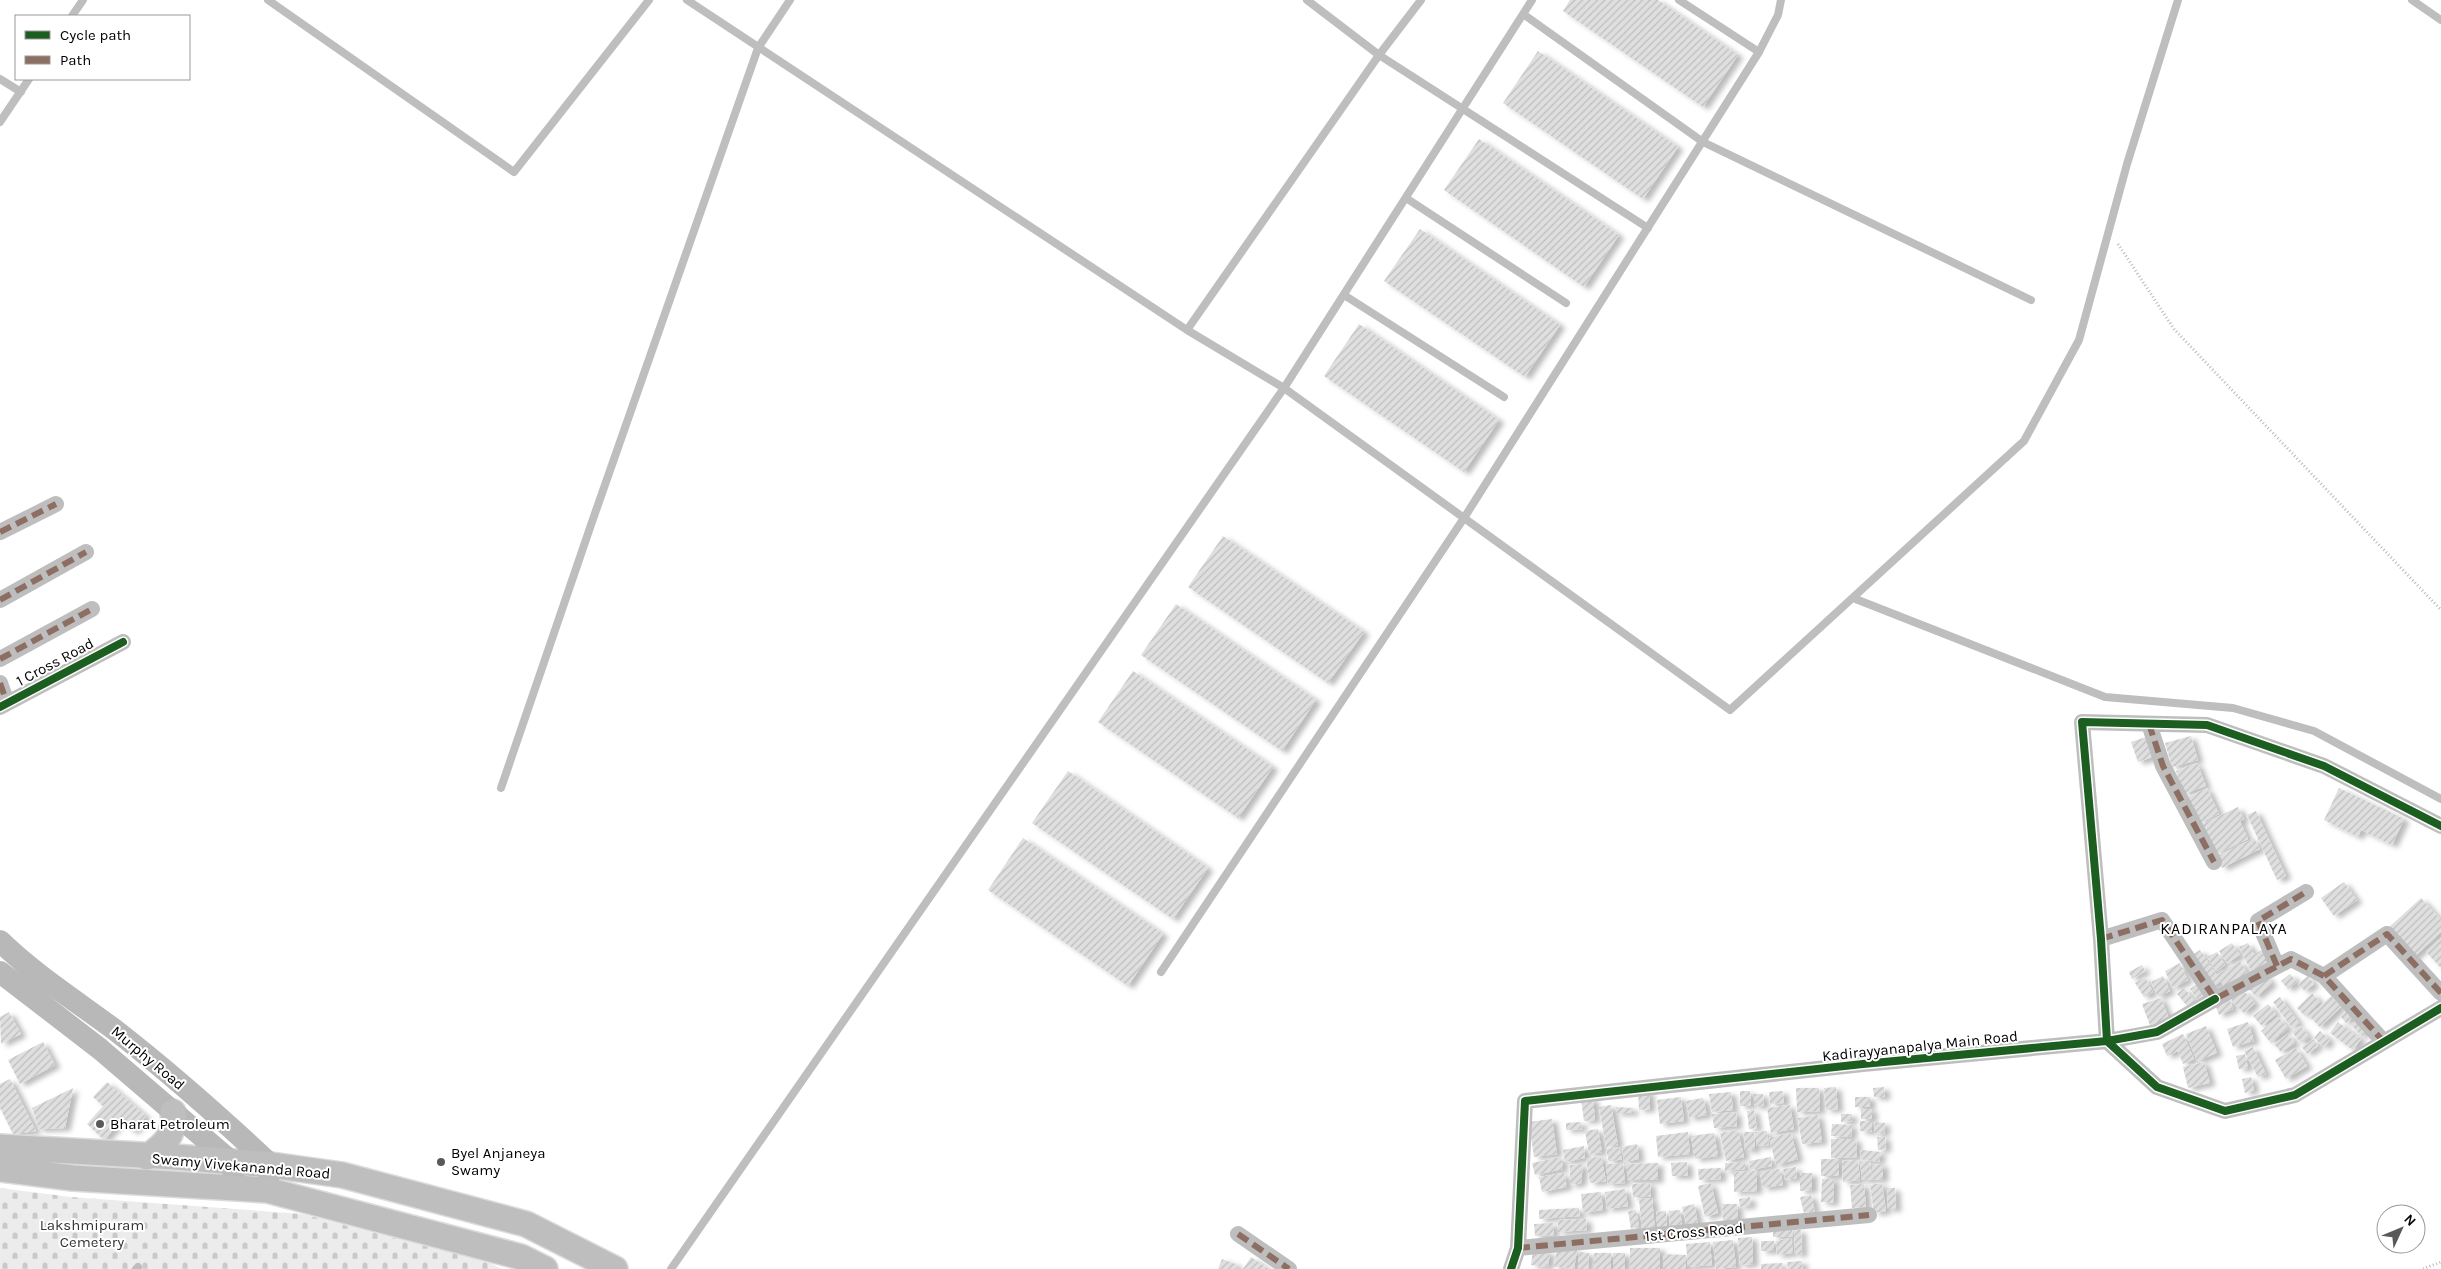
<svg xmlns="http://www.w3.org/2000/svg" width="2441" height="1269" font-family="Karla,sans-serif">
  <defs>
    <pattern id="cemetery-stones" width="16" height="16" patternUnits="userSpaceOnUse" patternTransform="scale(1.25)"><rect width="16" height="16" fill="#ececec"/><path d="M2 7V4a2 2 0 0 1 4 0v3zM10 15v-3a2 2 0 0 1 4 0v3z" fill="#c9c9c9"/></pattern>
    <pattern id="building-hatch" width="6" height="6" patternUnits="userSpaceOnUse" patternTransform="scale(1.25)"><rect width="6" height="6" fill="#dfdfdf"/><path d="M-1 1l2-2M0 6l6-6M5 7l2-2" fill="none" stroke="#bebebe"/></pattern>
    <filter id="shadow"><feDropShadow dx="5.5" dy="3" stdDeviation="2.5" flood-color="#0004"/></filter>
  </defs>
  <rect width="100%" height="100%" fill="#fff"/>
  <path fill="url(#cemetery-stones)" d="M 0,1188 L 71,1197 L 302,1214 L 487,1262 L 502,1269 L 0,1269 Z"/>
  <path fill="url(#building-hatch)" filter="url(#shadow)" d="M 1570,0 L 1658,0 L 1738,55 L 1703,107 L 1563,11 Z
    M 1538,51 L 1678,147 L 1643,199 L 1503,103 Z
    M 1479,139 L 1619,235 L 1584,287 L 1444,190 Z
    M 1420,229 L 1560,325 L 1525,377 L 1384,281 Z
    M 1359,324 L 1499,420 L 1464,472 L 1324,376 Z
    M 1223,536 L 1364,632 L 1328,683 L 1188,587 Z
    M 1176,604 L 1316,700 L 1282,751 L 1141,655 Z
    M 1133,671 L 1273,767 L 1238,818 L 1098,722 Z
    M 2149,736 L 2156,756 L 2138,762 L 2131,742 Z
    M 2191,736 L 2198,760 L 2172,767 L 2165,743 Z
    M 2197,763 L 2206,786 L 2184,794 L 2176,771 Z
    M 1068,771 L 1208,868 L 1173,919 L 1032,823 Z
    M 2207,788 L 2219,814 L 2200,823 L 2188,797 Z
    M 2339,788 L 2404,819 L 2392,845 L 2361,830 L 2358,837 L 2324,820 Z
    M 2238,807 L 2244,819 L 2240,821 L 2248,839 L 2217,854 L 2202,824 Z
    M 2256,811 L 2286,876 L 2277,880 L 2247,815 Z
    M 1023,838 L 1163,934 L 1128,986 L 988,890 Z
    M 2254,838 L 2260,849 L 2222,868 L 2217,856 Z
    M 2344,882 L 2357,900 L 2334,916 L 2321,898 Z
    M 2421,898 L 2441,920 L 2441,932 L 2412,959 L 2386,930 Z
    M 2441,938 L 2441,968 L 2426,952 Z
    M 2232,943 L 2240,955 L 2227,963 L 2219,951 Z
    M 2248,943 L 2254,954 L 2266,948 L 2274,964 L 2253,975 L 2239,947 Z
    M 2200,950 L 2217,975 L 2240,961 L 2249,976 L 2226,989 L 2221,981 L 2211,988 L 2190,956 Z
    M 2217,952 L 2225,965 L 2216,971 L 2207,957 Z
    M 2180,963 L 2188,980 L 2173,988 L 2165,971 Z
    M 2142,965 L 2145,971 L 2132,979 L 2129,972 Z
    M 2290,974 L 2297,982 L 2288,989 L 2281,981 Z
    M 2265,975 L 2272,983 L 2256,997 L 2249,989 Z
    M 2163,976 L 2170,991 L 2158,997 L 2151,982 Z
    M 2308,976 L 2314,984 L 2305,991 L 2298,984 Z
    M 2145,977 L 2153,992 L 2144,997 L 2135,983 Z
    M 2197,984 L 2208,1000 L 2201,1005 L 2190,989 Z
    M 2184,988 L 2196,1002 L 2189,1008 L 2177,994 Z
    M 2243,990 L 2255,1003 L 2244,1013 L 2231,1000 Z
    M 2312,993 L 2320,1002 L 2305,1016 L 2297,1008 Z
    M 2331,996 L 2341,1007 L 2320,1027 L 2309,1016 Z
    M 2280,997 L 2299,1023 L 2292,1028 L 2273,1002 Z
    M 2161,998 L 2170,1021 L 2151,1028 L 2142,1004 Z
    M 2229,998 L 2233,1009 L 2219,1015 L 2215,1004 Z
    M 2268,1004 L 2276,1014 L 2262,1026 L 2253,1016 Z
    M 2349,1007 L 2356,1015 L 2346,1023 L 2340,1016 Z
    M 9,1012 L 21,1034 L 1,1044 L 0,1017 Z
    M 2278,1017 L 2288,1028 L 2271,1043 L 2261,1031 Z
    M 2357,1019 L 2368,1030 L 2362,1036 L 2351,1025 Z
    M 2248,1022 L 2254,1041 L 2233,1047 L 2227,1029 Z
    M 2338,1022 L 2361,1039 L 2353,1050 L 2330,1033 Z
    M 2206,1026 L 2217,1053 L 2197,1061 L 2186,1034 Z
    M 2300,1026 L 2309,1037 L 2301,1043 L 2292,1032 Z
    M 2320,1031 L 2330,1040 L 2324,1047 L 2314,1038 Z
    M 2183,1034 L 2194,1059 L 2183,1064 L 2178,1051 L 2167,1056 L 2162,1044 Z
    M 2288,1034 L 2295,1043 L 2281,1052 L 2274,1044 Z
    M 2314,1039 L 2318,1046 L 2307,1054 L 2302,1047 Z
    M 43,1042 L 55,1065 L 20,1084 L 8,1060 Z
    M 2253,1047 L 2266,1074 L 2258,1077 L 2244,1051 Z
    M 2296,1048 L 2307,1066 L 2286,1079 L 2275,1060 Z
    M 2245,1054 L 2248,1068 L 2239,1069 L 2236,1056 Z
    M 2204,1062 L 2210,1083 L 2188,1088 L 2183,1067 Z
    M 2251,1077 L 2254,1090 L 2245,1093 L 2242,1079 Z
    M 10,1079 L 36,1131 L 13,1134 L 0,1108 L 0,1084 Z
    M 107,1082 L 146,1116 L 133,1132 L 121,1121 L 104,1140 L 87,1124 L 103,1106 L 93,1097 Z
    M 1836,1087 L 1838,1109 L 1826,1110 L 1824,1088 Z
    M 1884,1087 L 1885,1097 L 1874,1097 L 1873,1088 Z
    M 73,1088 L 65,1128 L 39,1129 L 32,1108 Z
    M 1796,1088 L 1819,1088 L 1820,1111 L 1797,1112 Z
    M 1649,1091 L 1650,1109 L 1639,1110 L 1638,1092 Z
    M 1740,1091 L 1750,1091 L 1751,1106 L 1740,1106 Z
    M 1783,1091 L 1784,1103 L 1770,1104 L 1769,1092 Z
    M 1731,1092 L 1733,1110 L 1712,1112 L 1709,1094 Z
    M 1754,1094 L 1763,1094 L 1764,1106 L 1754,1106 Z
    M 1681,1097 L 1684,1121 L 1660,1124 L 1657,1100 Z
    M 1855,1097 L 1870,1097 L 1870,1107 L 1855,1107 Z
    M 1593,1098 L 1595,1120 L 1584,1121 L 1581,1099 Z
    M 1703,1098 L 1707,1115 L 1689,1118 L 1686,1101 Z
    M 1611,1105 L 1618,1145 L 1606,1147 L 1599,1107 Z
    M 1790,1105 L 1794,1129 L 1771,1133 L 1767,1108 Z
    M 1616,1107 L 1633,1108 L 1633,1113 L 1616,1113 Z
    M 1861,1109 L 1872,1109 L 1872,1119 L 1861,1119 Z
    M 1754,1110 L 1757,1128 L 1749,1129 L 1747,1111 Z
    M 1736,1112 L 1737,1126 L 1714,1128 L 1712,1114 Z
    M 1841,1114 L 1852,1114 L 1852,1121 L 1841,1122 Z
    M 1818,1115 L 1822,1142 L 1802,1144 L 1798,1118 Z
    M 1552,1119 L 1557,1154 L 1534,1157 L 1529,1122 Z
    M 1860,1121 L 1872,1121 L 1872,1132 L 1860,1131 Z
    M 1581,1122 L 1582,1129 L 1566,1130 L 1566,1123 Z
    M 1875,1122 L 1885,1123 L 1884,1134 L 1874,1133 Z
    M 1832,1124 L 1852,1125 L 1851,1137 L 1831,1136 Z
    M 1598,1129 L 1602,1152 L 1589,1154 L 1585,1131 Z
    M 1738,1130 L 1744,1157 L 1726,1161 L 1720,1133 Z
    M 1767,1131 L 1769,1145 L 1757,1146 L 1755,1132 Z
    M 1688,1132 L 1690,1154 L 1658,1157 L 1656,1136 Z
    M 1744,1132 L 1754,1132 L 1755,1150 L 1745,1150 Z
    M 1714,1133 L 1718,1156 L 1695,1159 L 1691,1136 Z
    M 1791,1133 L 1798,1159 L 1776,1165 L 1769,1138 Z
    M 1877,1137 L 1885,1137 L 1886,1149 L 1878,1150 Z
    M 1831,1139 L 1856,1139 L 1857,1157 L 1831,1158 Z
    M 1637,1144 L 1639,1159 L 1624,1162 L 1622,1147 Z
    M 1584,1146 L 1585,1158 L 1565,1162 L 1563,1150 Z
    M 1619,1147 L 1622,1159 L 1609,1162 L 1606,1149 Z
    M 1861,1150 L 1881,1152 L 1879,1162 L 1860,1159 Z
    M 1601,1156 L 1606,1181 L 1590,1183 L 1586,1159 Z
    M 1561,1157 L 1563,1169 L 1535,1175 L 1532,1163 Z
    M 1771,1157 L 1772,1166 L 1750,1170 L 1749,1161 Z
    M 1821,1159 L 1839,1159 L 1839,1176 L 1821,1176 Z
    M 1858,1160 L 1860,1180 L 1843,1182 L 1842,1161 Z
    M 1687,1162 L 1688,1176 L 1672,1176 L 1671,1163 Z
    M 1745,1162 L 1745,1169 L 1725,1171 L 1725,1163 Z
    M 1860,1162 L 1870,1162 L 1872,1176 L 1872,1165 L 1883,1164 L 1883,1179 L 1862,1180 Z
    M 1623,1163 L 1625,1183 L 1608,1184 L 1606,1164 Z
    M 1658,1163 L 1658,1180 L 1627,1180 L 1627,1164 Z
    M 1583,1164 L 1581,1183 L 1570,1185 L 1570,1165 Z
    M 1796,1167 L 1797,1178 L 1785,1180 L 1783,1169 Z
    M 1721,1168 L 1721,1179 L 1699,1180 L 1698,1169 Z
    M 1780,1169 L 1783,1185 L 1763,1188 L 1760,1172 Z
    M 1757,1171 L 1757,1191 L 1734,1192 L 1734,1172 Z
    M 1564,1173 L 1567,1187 L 1542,1192 L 1539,1177 Z
    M 1800,1173 L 1812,1173 L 1812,1190 L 1800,1191 Z
    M 1822,1179 L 1834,1179 L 1833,1203 L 1821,1202 Z
    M 1650,1183 L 1651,1197 L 1633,1197 L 1632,1184 Z
    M 1711,1183 L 1718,1213 L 1705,1217 L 1698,1186 Z
    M 1882,1183 L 1886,1211 L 1874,1213 L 1870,1185 Z
    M 1864,1184 L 1866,1207 L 1852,1208 L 1850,1185 Z
    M 1887,1188 L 1895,1188 L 1896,1209 L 1888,1209 Z
    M 1625,1189 L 1628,1206 L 1607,1209 L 1605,1192 Z
    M 1601,1192 L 1603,1210 L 1583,1213 L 1581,1194 Z
    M 1811,1195 L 1815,1211 L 1804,1213 L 1800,1197 Z
    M 1750,1197 L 1751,1205 L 1740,1207 L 1739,1199 Z
    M 1652,1198 L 1655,1230 L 1642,1231 L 1639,1199 Z
    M 1694,1204 L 1698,1223 L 1687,1226 L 1682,1207 Z
    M 1722,1204 L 1737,1204 L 1738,1221 L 1723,1222 Z
    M 1579,1208 L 1580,1216 L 1539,1219 L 1539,1210 Z
    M 1636,1210 L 1639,1227 L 1631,1229 L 1628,1211 Z
    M 1680,1210 L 1682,1226 L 1670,1227 L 1669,1211 Z
    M 1666,1211 L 1667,1232 L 1658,1233 L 1656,1212 Z
    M 1586,1219 L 1587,1230 L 1558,1232 L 1558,1220 Z
    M 1553,1223 L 1554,1235 L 1535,1236 L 1534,1224 Z
    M 1792,1228 L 1793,1237 L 1773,1237 L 1773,1229 Z
    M 1794,1230 L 1801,1230 L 1802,1254 L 1795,1254 Z
    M 1752,1237 L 1753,1264 L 1740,1265 L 1738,1238 Z
    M 1791,1238 L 1793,1253 L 1777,1255 L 1776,1241 Z
    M 1733,1240 L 1736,1267 L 1716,1269 L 1713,1242 Z
    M 1761,1241 L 1774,1241 L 1774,1251 L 1761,1251 Z
    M 1710,1242 L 1712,1265 L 1688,1267 L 1686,1244 Z
    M 1557,1247 L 1577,1250 L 1574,1269 L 1554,1267 Z
    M 1630,1248 L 1660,1248 L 1660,1269 L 1630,1269 Z
    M 1533,1250 L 1550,1252 L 1548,1267 L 1531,1265 Z
    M 1578,1252 L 1589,1253 L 1588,1269 L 1578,1269 Z
    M 1594,1253 L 1611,1253 L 1611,1269 L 1594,1269 Z
    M 1613,1253 L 1625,1253 L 1625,1269 L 1613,1269 Z
    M 1663,1254 L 1686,1255 L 1686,1269 L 1663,1269 Z
    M 1251,1257 L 1269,1269 L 1243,1269 Z
    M 1222,1259 L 1238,1265 L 1237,1269 L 1218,1269 Z
    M 1802,1261 L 1803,1269 L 1788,1269 L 1787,1262 Z
    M 1782,1263 L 1782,1269 L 1761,1269 L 1761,1264 Z"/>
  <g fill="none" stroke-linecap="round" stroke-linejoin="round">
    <defs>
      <path id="primary" d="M 0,1147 L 176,1157 L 271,1165 L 342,1175 L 526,1224 L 615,1269
        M 147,1157 C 164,1145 176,1135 173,1112
        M 0,1169 L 73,1178 L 267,1190 L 521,1257 L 545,1269"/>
    </defs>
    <use href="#primary" stroke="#dbdbdb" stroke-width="28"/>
    <path stroke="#b9b9b9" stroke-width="3" stroke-dasharray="1 2.5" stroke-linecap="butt" d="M 2118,244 L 2174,329 L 2441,610
      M 2423,1269 L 2441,1262"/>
    <path stroke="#bebebe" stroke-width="8" d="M 268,0 L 514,172 L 649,0
      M 687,0 L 1187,330 L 1284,388 L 1730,710 L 2024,441 L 2079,340 L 2127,164 L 2178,0
      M 1307,0 L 1379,55 L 1648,228
      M 1679,0 L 1759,52
      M 2412,0 L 2441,20
      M 1523,14 L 1703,142 L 2031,300
      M 72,16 L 83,0
      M 0,79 L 21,92
      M 0,122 L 29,79
      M 1406,198 L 1566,303
      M 1344,295 L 1504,397
      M 1187,330 L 1379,55 L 1421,0
      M 1853,598 L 2105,697 L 2233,708 L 2314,731 L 2441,799
      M 501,788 L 593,519 L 758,48 L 790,0
      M 1161,972 L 1464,518 L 1759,52 L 1778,15 L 1781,0
      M 136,1269 L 138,1267
      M 671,1269 L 1284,388 L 1532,0"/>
    <path stroke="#bebebe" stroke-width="16" d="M 0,532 L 56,504
      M 0,600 L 86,552
      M 0,659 L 92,609
      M 0,683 L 7,703
      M 0,707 L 123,642
      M 2149,724 L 2163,766 L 2214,862
      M 2101,939 L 2162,920 L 2215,999 L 2291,959 L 2324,976 L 2384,1042
      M 2277,966 L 2258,921 L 2306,892
      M 2324,976 L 2387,934 L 2441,993
      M 2215,999 L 2157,1032 L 2107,1041 L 2101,939 L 2082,722 L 2207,725 L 2324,766 L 2441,826
      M 1238,1234 L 1289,1269
      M 1518,1248 L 1869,1215
      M 1511,1269 L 1518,1248 L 1525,1101 L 1863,1064 L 2107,1041 L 2157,1087 L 2225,1111 L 2295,1095 L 2441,1008"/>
    <path stroke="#b8b8b8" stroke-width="22" d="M 0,941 C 35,975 76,1001 115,1030 C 169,1072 221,1118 271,1165 L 269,1175
      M 0,972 L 100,1049 L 233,1163 L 234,1187"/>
    <use href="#primary" stroke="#bebebe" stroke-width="25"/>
    <path stroke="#8d6e63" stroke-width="6" stroke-dasharray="12 6" stroke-linecap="butt" d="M 0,532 L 56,504
      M 0,600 L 86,552
      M 0,659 L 92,609
      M 0,683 L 7,703
      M 2149,724 L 2163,766 L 2214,862
      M 2101,939 L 2162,920 L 2215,999 L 2291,959 L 2324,976 L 2384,1042
      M 2277,966 L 2258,921 L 2306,892
      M 2324,976 L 2387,934 L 2441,993
      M 1238,1234 L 1289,1269
      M 1518,1248 L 1869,1215"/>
    <defs>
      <path id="cycleway" d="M 0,707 L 123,642
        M 2215,999 L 2157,1032 L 2107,1041 L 2101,939 L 2082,722 L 2207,725 L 2324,766 L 2441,826
        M 1511,1269 L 1518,1248 L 1525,1101 L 1863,1064 L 2107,1041 L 2157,1087 L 2225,1111 L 2295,1095 L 2441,1008"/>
    </defs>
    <use href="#cycleway" stroke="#fff" stroke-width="11"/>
    <use href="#cycleway" stroke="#1b5e20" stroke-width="8"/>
  </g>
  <g fill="#595959" stroke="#fff" stroke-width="2">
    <circle cx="100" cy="1124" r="5"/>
    <circle cx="441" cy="1162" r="5"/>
  </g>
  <g text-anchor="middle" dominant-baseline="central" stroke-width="4" stroke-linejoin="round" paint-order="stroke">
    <g font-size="15" fill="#000" stroke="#fff">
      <text transform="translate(55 662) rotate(-28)">1 Cross Road</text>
      <text transform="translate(1920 1046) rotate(-6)">Kadirayyanapalya Main Road</text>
      <text transform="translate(148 1058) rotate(40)">Murphy Road</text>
      <text transform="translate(241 1166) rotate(5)">Swamy Vivekananda Road</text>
      <text transform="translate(1694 1232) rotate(-5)">1st Cross Road</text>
    </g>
    <g font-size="15" fill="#000" stroke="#fff" text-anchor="start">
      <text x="110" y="1124">Bharat Petroleum</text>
      <text x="451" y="1153">Byel Anjaneya<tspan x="451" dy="17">Swamy</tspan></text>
    </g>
    <g font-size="15" fill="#333" stroke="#fff">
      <text x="92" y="1225">Lakshmipuram<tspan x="92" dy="17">Cemetery</tspan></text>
    </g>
    <g font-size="16" letter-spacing="1" fill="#000" stroke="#fff">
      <text x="2224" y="928">KADIRANPALAYA</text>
    </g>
  </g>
  <rect x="15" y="15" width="175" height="65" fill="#ffffff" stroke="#999999"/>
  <rect x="25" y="31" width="25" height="8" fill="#1b5e20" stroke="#999999"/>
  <text x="60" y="40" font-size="15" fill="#000000">Cycle path</text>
  <rect x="25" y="56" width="25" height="8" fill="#8d6e63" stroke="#999999"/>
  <text x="60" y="65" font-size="15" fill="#000000">Path</text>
  <g transform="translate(2401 1229) rotate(46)"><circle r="24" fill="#ffffff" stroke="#999999"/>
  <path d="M0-4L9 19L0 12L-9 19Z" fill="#595959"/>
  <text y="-8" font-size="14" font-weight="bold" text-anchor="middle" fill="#000000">N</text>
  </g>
</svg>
